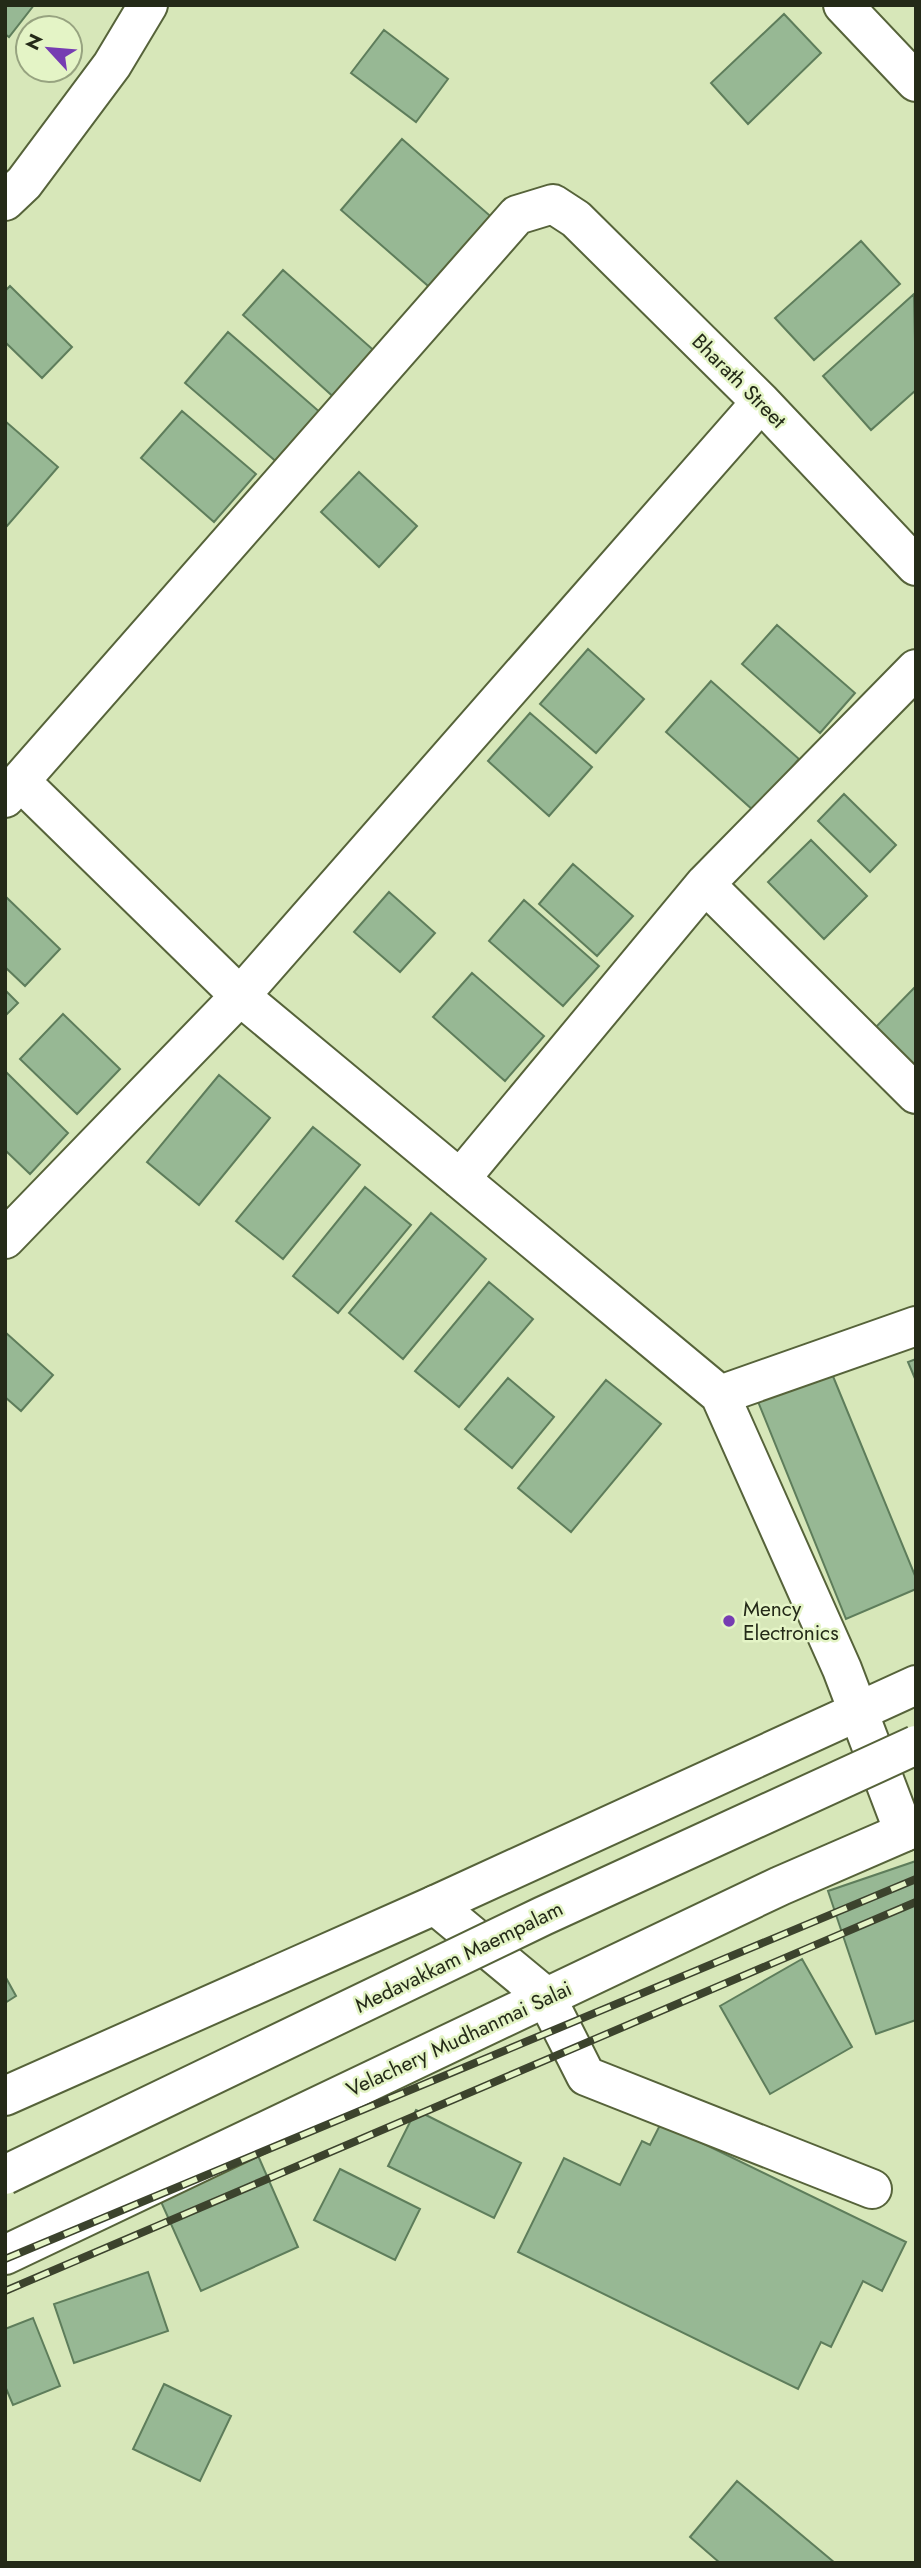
<svg xmlns="http://www.w3.org/2000/svg" width="921" height="2568" font-family="Jost,sans-serif">
  <rect width="100%" height="100%" fill="#d7e7b9"/>
  <path fill="#97b894" stroke="#5e7d5b" stroke-width="2" d="M 5,5 L 34,5 L 9,37 L 5,34 Z
    M 784,14 L 821,53 L 748,124 L 711,83 Z
    M 384,30 L 448,79 L 416,122 L 351,73 Z
    M 402,139 L 496,221 L 435,292 L 341,210 Z
    M 861,241 L 900,284 L 814,360 L 775,318 Z
    M 283,270 L 379,355 L 338,401 L 243,315 Z
    M 10,286 L 72,347 L 42,378 L 5,342 L 5,291 Z
    M 914,294 L 916,390 L 871,430 L 823,376 Z
    M 228,332 L 322,414 L 279,464 L 185,383 Z
    M 182,411 L 256,474 L 214,522 L 141,458 Z
    M 5,421 L 58,467 L 7,526 L 5,525 Z
    M 359,472 L 417,526 L 379,567 L 321,512 Z
    M 777,625 L 855,693 L 820,733 L 742,664 Z
    M 588,649 L 644,699 L 596,753 L 540,704 Z
    M 711,681 L 799,759 L 754,811 L 666,732 Z
    M 530,713 L 592,767 L 549,816 L 488,761 Z
    M 844,794 L 896,845 L 870,872 L 818,821 Z
    M 811,840 L 867,896 L 824,939 L 768,882 Z
    M 573,864 L 633,916 L 597,956 L 539,904 Z
    M 389,892 L 435,933 L 400,972 L 354,932 Z
    M 5,896 L 60,949 L 25,986 L 5,967 Z
    M 524,900 L 599,966 L 563,1006 L 489,941 Z
    M 472,973 L 544,1036 L 505,1081 L 433,1017 Z
    M 916,986 L 916,1070 L 874,1029 Z
    M 5,990 L 18,1003 L 5,1016 Z
    M 63,1014 L 120,1069 L 77,1114 L 20,1059 Z
    M 5,1071 L 68,1133 L 30,1174 L 5,1150 Z
    M 219,1075 L 270,1118 L 199,1205 L 147,1162 Z
    M 313,1127 L 360,1165 L 283,1259 L 236,1221 Z
    M 365,1187 L 411,1225 L 338,1313 L 293,1276 Z
    M 431,1213 L 486,1259 L 403,1359 L 349,1313 Z
    M 489,1282 L 533,1319 L 459,1407 L 415,1371 Z
    M 5,1332 L 53,1375 L 21,1411 L 5,1397 Z
    M 916,1359 L 916,1381 L 908,1362 Z
    M 830,1369 L 916,1578 L 916,1589 L 846,1619 L 757,1399 Z
    M 508,1378 L 554,1417 L 512,1468 L 465,1429 Z
    M 606,1380 L 661,1424 L 571,1532 L 518,1488 Z
    M 916,1861 L 916,2020 L 876,2034 L 828,1891 Z
    M 802,1959 L 852,2047 L 770,2094 L 720,2006 Z
    M 5,1976 L 16,1996 L 5,2003 Z
    M 416,2110 L 521,2163 L 494,2218 L 388,2166 Z
    M 661,2123 L 906,2242 L 882,2291 L 863,2281 L 831,2347 L 821,2342 L 798,2389 L 518,2252 L 564,2158 L 620,2185 L 642,2141 L 650,2145 Z
    M 256,2151 L 298,2247 L 201,2291 L 158,2195 Z
    M 340,2169 L 420,2209 L 395,2260 L 314,2220 Z
    M 148,2272 L 168,2331 L 74,2363 L 54,2304 Z
    M 33,2318 L 60,2386 L 13,2405 L 5,2386 L 5,2329 Z
    M 164,2384 L 231,2416 L 200,2481 L 133,2449 Z
    M 737,2481 L 835,2563 L 720,2563 L 690,2537 Z"/>
  <g fill="none" stroke-linecap="round" stroke-linejoin="round">
    <defs>
      <path id="minor" d="M 843,5 L 916,82
        M 5,201 L 24,183 L 112,65 L 148,5
        M 21,782 L 240,996 L 720,1395 L 842,1669 L 904,1832
        M 5,798 L 517,215 L 553,204 L 576,219 L 761,402 L 916,566
        M 705,884 L 916,1094
        M 460,1179 L 705,884 L 916,669
        M 5,1239 L 240,996 L 761,402
        M 720,1395 L 916,1326
        M 435,1905 L 546,1997 L 586,2076 L 872,2189"/>
      <path id="major" d="M 5,2096 L 435,1905 L 916,1685
        M 5,2255 L 780,1886 L 916,1827"/>
    </defs>
    <use href="#minor" stroke="#56633a" stroke-width="42"/>
    <use href="#major" stroke="#56633a" stroke-width="42"/>
    <use href="#minor" stroke="#fff" stroke-width="38"/>
    <use href="#major" stroke="#fff" stroke-width="38"/>
    <defs>
      <path id="rail" d="M 5,2259 L 916,1879
        M 5,2291 L 916,1902"/>
    </defs>
    <use href="#rail" stroke="#3c432d" stroke-width="8"/>
    <use href="#rail" stroke="#e4f4c6" stroke-width="5" stroke-dasharray="16" stroke-linecap="butt"/>
    <defs>
      <path id="major-bridge" d="M 5,2175 L 543,1916 L 916,1745"/>
    </defs>
    <use href="#major-bridge" stroke="#56633a" stroke-width="42" stroke-linecap="butt"/>
    <use href="#major-bridge" stroke="#fff" stroke-width="38"/>
  </g>
  <circle fill="#763cb2" stroke="#e4f4c6" stroke-width="2.5" cx="729" cy="1621" r="7"/>
  <g text-anchor="middle" dominant-baseline="central" stroke-width="5" stroke-linejoin="round" paint-order="stroke">
    <g font-size="21" fill="#242a18" stroke="#e4f4c6">
      <text transform="translate(739 381) rotate(45)">Bharath Street</text>
      <text transform="translate(459 1957) rotate(-26)">Medavakkam Maempalam</text>
      <text transform="translate(459 2039) rotate(-25)">Velachery Mudhanmai Salai</text>
    </g>
    <g font-size="21" fill="#242a18" stroke="#e4f4c6" text-anchor="start">
      <text x="743" y="1609">Mency<tspan x="743" dy="24">Electronics</tspan></text>
    </g>
  </g>
  <rect width="921" height="2568" fill="none" stroke="#242a18" stroke-width="14"/>
  <g transform="translate(49 49) rotate(296)"><circle r="33" fill="#e4f4c6" stroke="#97a380" stroke-width="2"/>
  <path d="M0-5L12 26L0 18L-12 26Z" fill="#763cb2"/>
  <text y="-10" font-size="19" font-weight="bold" text-anchor="middle" fill="#242a18">N</text>
  </g>
</svg>
